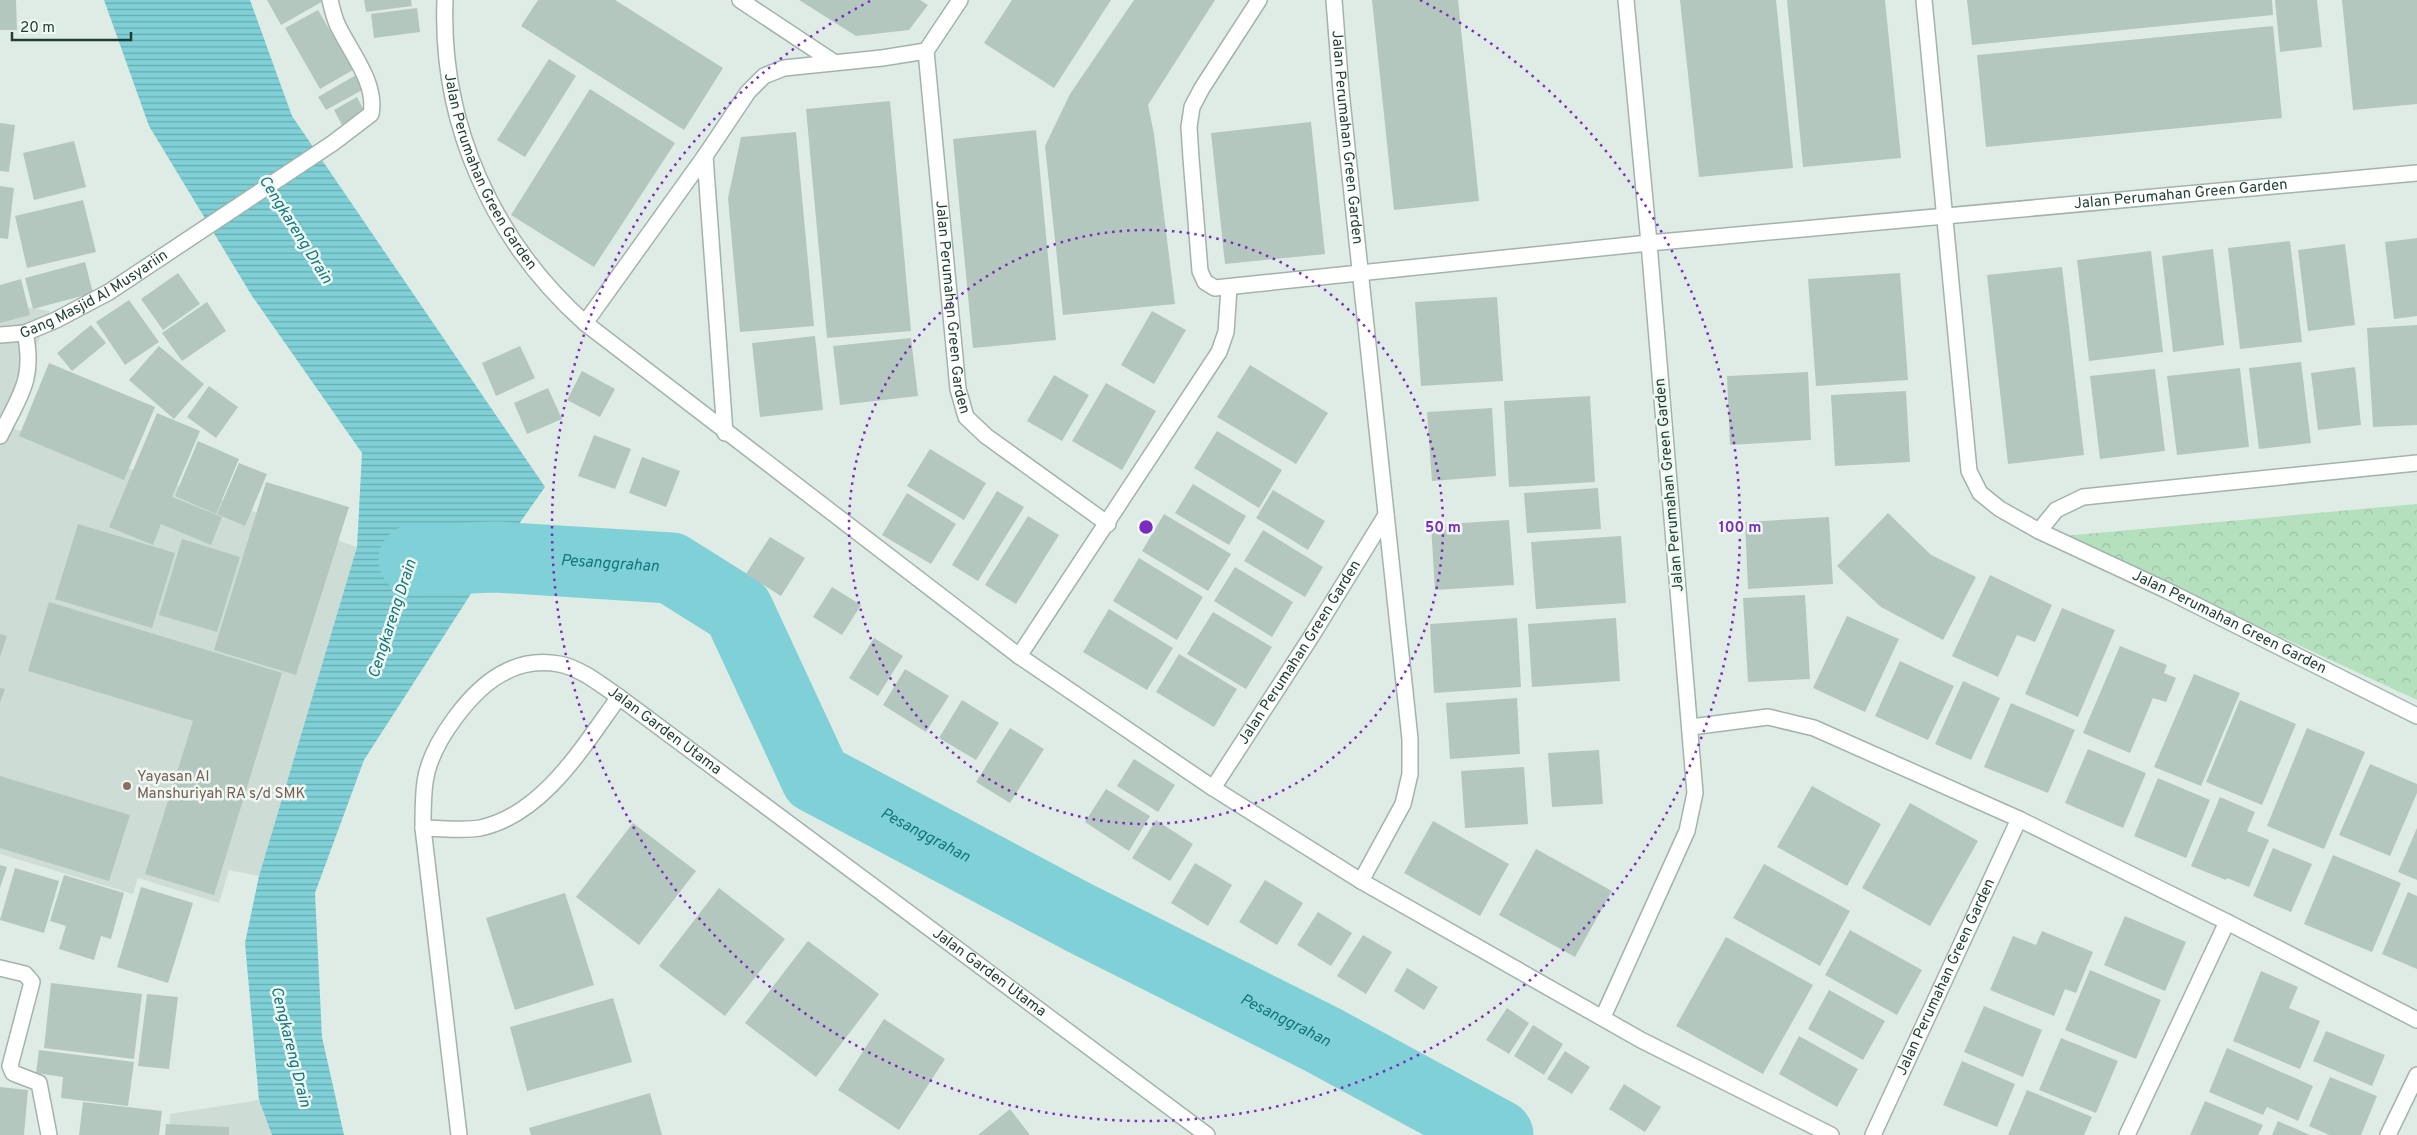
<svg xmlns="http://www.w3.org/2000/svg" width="2417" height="1135" font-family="Overpass,sans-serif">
  <defs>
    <pattern id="park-crowns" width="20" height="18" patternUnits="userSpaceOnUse" patternTransform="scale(1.25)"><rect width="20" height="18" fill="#b5e0bd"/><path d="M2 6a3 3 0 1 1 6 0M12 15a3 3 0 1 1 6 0" fill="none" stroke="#9bc1a3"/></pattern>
    <pattern id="water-rules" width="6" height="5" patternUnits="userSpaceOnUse" patternTransform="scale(1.25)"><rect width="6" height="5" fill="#80d0d7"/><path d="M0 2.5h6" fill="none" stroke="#68aaaf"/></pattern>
  </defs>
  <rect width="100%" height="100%" fill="#dfece5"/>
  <path fill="#cddcd4" d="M 0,303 L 50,311 L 6,426 L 357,547 L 259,876 L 229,870 L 219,903 L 138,878 L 133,894 L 0,854 Z
    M 259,1100 L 272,1135 L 169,1135 L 170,1114 Z"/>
  <path fill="url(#park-crowns)" d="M 2417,504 L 2417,700 L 2063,536 Z"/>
  <path fill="url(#water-rules)" d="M 104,0 L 250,0 L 292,116 L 545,487 L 485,572 L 364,760 L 315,893 L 322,1037 L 344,1135 L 272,1135 L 259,1100 L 245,943 L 259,876 L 357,547 L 362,453 L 252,296 L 149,126 Z"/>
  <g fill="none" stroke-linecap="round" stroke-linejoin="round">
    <path stroke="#80d0d7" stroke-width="71" id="s1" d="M 414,560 L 496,557 L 671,568 L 738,610 L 816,778 L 1080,918 L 1323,1040 L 1498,1135"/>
  </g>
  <path fill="#b4c7be" d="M 0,0 L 16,0 L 17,30 L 0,30 Z
    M 267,0 L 325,0 L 281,25 Z
    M 364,0 L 411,0 L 412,6 L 366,12 Z
    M 538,0 L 615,0 L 723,68 L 684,130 L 521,26 Z
    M 799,0 L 920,0 L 928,5 L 909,30 L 856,36 Z
    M 1012,0 L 1111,0 L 1054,88 L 984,43 Z
    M 1134,0 L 1215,0 L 1148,105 L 1154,134 L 1175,304 L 1063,315 L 1045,146 L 1070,94 Z
    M 1372,0 L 1458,0 L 1479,201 L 1394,210 Z
    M 1680,0 L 1776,0 L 1793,168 L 1699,177 Z
    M 1787,0 L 1885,0 L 1901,158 L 1803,167 Z
    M 1967,0 L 2272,0 L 2273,15 L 1972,45 Z
    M 2275,0 L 2317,0 L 2322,47 L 2280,52 Z
    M 2342,0 L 2417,0 L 2417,104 L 2353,110 Z
    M 417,8 L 420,32 L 374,38 L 371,14 Z
    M 318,10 L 353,70 L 320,89 L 285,28 Z
    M 2273,26 L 2282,118 L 1986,147 L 1977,55 Z
    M 549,59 L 576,76 L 525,157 L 497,140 Z
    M 356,75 L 364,89 L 326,110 L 318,97 Z
    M 590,89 L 675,143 L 594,267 L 511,215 Z
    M 357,97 L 366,114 L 343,127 L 334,110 Z
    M 890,101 L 911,331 L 827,338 L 806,109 Z
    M 1311,122 L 1325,254 L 1225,264 L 1211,133 Z
    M 0,123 L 15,125 L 9,172 L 0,171 Z
    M 1036,130 L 1056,340 L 973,348 L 953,139 Z
    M 796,132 L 814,326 L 740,332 L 728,198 L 741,137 Z
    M 74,141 L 86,187 L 34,200 L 23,153 Z
    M 0,186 L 14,188 L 8,239 L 0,238 Z
    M 83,200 L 96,252 L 27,268 L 15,216 Z
    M 2417,238 L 2417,316 L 2394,319 L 2385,242 Z
    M 2290,241 L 2302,342 L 2240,349 L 2228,248 Z
    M 2345,244 L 2355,325 L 2308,331 L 2298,250 Z
    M 2213,249 L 2224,345 L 2173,352 L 2162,256 Z
    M 2151,251 L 2163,352 L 2089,361 L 2077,260 Z
    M 85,262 L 93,293 L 33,309 L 25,278 Z
    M 2062,267 L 2084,455 L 2008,464 L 1987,275 Z
    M 178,273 L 200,304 L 163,330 L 141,299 Z
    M 1900,273 L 1908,380 L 1816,386 L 1808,279 Z
    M 21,279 L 30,315 L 0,323 L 0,285 Z
    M 1497,297 L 1503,381 L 1421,386 L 1415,302 Z
    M 129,300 L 159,342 L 125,365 L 96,322 Z
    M 207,302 L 226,331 L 182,361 L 162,333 Z
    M 1152,311 L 1186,330 L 1154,384 L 1121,365 Z
    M 91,325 L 106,343 L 72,371 L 57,353 Z
    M 2417,325 L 2417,425 L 2373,427 L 2367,328 Z
    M 815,336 L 823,410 L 760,417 L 752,343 Z
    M 911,338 L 918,396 L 840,405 L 833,346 Z
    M 159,346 L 204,384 L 174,419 L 129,380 Z
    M 520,346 L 535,378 L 496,396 L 482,363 Z
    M 2301,362 L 2311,443 L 2259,449 L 2249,368 Z
    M 49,363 L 155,407 L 124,480 L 19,436 Z
    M 1250,365 L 1328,413 L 1296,464 L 1217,417 Z
    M 2355,367 L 2361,425 L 2318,430 L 2311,373 Z
    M 2240,368 L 2249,447 L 2177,455 L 2167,376 Z
    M 2155,369 L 2165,451 L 2100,459 L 2090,376 Z
    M 582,371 L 615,389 L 600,417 L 567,400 Z
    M 1808,372 L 1811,440 L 1730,445 L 1727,376 Z
    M 1054,375 L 1089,395 L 1062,441 L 1027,421 Z
    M 1106,383 L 1156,411 L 1122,470 L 1072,441 Z
    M 209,386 L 238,407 L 216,438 L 187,417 Z
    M 548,388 L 562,419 L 527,434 L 514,403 Z
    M 1906,391 L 1910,462 L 1835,466 L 1831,395 Z
    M 1590,396 L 1595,482 L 1509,487 L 1504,401 Z
    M 1492,408 L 1496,476 L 1432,481 L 1427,412 Z
    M 157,413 L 200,431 L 172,497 L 222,517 L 211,545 L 161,524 L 153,545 L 109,527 Z
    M 1217,431 L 1282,470 L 1259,508 L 1194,468 Z
    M 594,435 L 631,449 L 615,489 L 578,476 Z
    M 198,441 L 239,459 L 216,514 L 175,496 Z
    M 930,449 L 986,483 L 964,520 L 907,486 Z
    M 642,457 L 680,471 L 666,507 L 629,493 Z
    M 239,463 L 267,474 L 245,526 L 217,514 Z
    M 266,482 L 349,507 L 296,675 L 214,650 Z
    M 1193,484 L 1246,516 L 1229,545 L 1175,513 Z
    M 1598,488 L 1601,529 L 1527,533 L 1524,493 Z
    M 1273,490 L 1325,521 L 1308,550 L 1256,518 Z
    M 997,491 L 1024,507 L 978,581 L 952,565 Z
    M 907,493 L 956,524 L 931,564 L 882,535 Z
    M 1888,513 L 1931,555 L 1976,577 L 1943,640 L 1881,607 L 1837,566 Z
    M 1164,514 L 1231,554 L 1208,591 L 1142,551 Z
    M 1028,516 L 1059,535 L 1016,604 L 985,585 Z
    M 1829,517 L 1833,584 L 1748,589 L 1745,522 Z
    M 1509,520 L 1514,585 L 1435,590 L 1431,525 Z
    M 78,524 L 175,553 L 152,628 L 55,599 Z
    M 1263,530 L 1323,567 L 1305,597 L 1244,561 Z
    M 1621,536 L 1626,603 L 1536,609 L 1531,542 Z
    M 770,537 L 805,558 L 781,596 L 746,574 Z
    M 182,539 L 240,557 L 217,632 L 159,615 Z
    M 1139,558 L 1203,597 L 1177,640 L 1113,601 Z
    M 1235,567 L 1293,602 L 1272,637 L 1214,601 Z
    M 1990,575 L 2052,605 L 2035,642 L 2017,635 L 1998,677 L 1952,656 Z
    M 832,587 L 861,605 L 842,635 L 813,617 Z
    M 1805,595 L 1810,679 L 1748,682 L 1743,598 Z
    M 49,602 L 282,673 L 214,895 L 145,874 L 193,721 L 28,671 Z
    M 2062,608 L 2115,630 L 2078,717 L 2025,694 Z
    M 1109,609 L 1173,648 L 1147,690 L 1083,652 Z
    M 1213,612 L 1272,647 L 1246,689 L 1187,654 Z
    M 1847,616 L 1899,639 L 1865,712 L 1813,688 Z
    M 1517,618 L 1521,687 L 1434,693 L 1430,624 Z
    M 1616,618 L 1620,681 L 1532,687 L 1528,624 Z
    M 0,634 L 7,636 L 0,657 Z
    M 874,638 L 903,656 L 878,696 L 849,678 Z
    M 2120,646 L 2167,665 L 2164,673 L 2176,678 L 2166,702 L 2153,698 L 2130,753 L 2083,733 Z
    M 1179,654 L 1237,689 L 1214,727 L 1156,692 Z
    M 1900,661 L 1954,686 L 1928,740 L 1875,716 Z
    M 905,669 L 949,696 L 926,732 L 883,705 Z
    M 2194,674 L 2240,693 L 2201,786 L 2154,767 Z
    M 1963,681 L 2000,698 L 1971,760 L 1935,744 Z
    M 0,688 L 5,689 L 0,703 Z
    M 1517,698 L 1520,754 L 1450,759 L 1446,703 Z
    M 962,700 L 999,723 L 976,760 L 939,738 Z
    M 2240,700 L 2296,724 L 2262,805 L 2206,782 Z
    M 2011,703 L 2075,730 L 2048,793 L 1984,767 Z
    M 1010,728 L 1044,749 L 1010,803 L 976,782 Z
    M 2307,728 L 2365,752 L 2324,849 L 2267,826 Z
    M 2088,749 L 2146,773 L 2123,828 L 2065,803 Z
    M 1599,750 L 1603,804 L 1552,807 L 1548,753 Z
    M 1134,759 L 1175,785 L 1158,812 L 1117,786 Z
    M 2370,764 L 2417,784 L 2417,793 L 2390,856 L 2339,835 Z
    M 1524,767 L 1528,824 L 1465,828 L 1461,771 Z
    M 0,776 L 130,815 L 109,881 L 0,848 Z
    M 2158,778 L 2210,800 L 2186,858 L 2134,836 Z
    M 1812,786 L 1881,824 L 1847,886 L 1777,847 Z
    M 1106,789 L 1150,816 L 1129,851 L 1085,822 Z
    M 2220,797 L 2255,812 L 2247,831 L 2269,840 L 2249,887 L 2227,878 L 2226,880 L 2191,866 Z
    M 1910,803 L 1978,841 L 1930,926 L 1862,888 Z
    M 1156,820 L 1193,844 L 1170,881 L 1132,858 Z
    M 1433,821 L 1509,864 L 1480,916 L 1404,873 Z
    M 633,823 L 696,871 L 639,945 L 576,897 Z
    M 2417,828 L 2417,880 L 2398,872 Z
    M 2273,848 L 2312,864 L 2291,912 L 2253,896 Z
    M 1536,849 L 1612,891 L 1575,957 L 1499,915 Z
    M 2333,855 L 2401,883 L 2372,952 L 2304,924 Z
    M 1195,863 L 1232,885 L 1208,926 L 1171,903 Z
    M 1764,864 L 1850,911 L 1820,966 L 1733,918 Z
    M 0,865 L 7,867 L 0,888 Z
    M 15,868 L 59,881 L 44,933 L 0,920 Z
    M 64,875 L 124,893 L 111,939 L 101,936 L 94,960 L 59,949 L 66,926 L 50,921 Z
    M 1265,880 L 1303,903 L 1277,945 L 1239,922 Z
    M 141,887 L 193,903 L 168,983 L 117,967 Z
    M 719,888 L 785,939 L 725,1016 L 659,966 Z
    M 2408,892 L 2417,896 L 2417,969 L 2382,954 Z
    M 565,893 L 594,985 L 515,1010 L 486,918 Z
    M 1318,912 L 1352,933 L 1331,966 L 1297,945 Z
    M 2125,916 L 2186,942 L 2165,991 L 2104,965 Z
    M 1850,930 L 1922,970 L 1897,1015 L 1825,975 Z
    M 2042,931 L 2093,952 L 2076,993 L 2065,989 L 2054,1016 L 1990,990 L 2013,936 L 2036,945 Z
    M 1363,935 L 1392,952 L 1366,994 L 1337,976 Z
    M 1726,937 L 1813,985 L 1763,1074 L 1676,1026 Z
    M 808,941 L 879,994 L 816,1077 L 745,1023 Z
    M 1407,968 L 1438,987 L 1424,1010 L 1394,991 Z
    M 2090,970 L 2161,1000 L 2136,1059 L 2065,1030 Z
    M 2261,971 L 2298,987 L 2289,1008 L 2320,1021 L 2300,1069 L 2233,1041 Z
    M 51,983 L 142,994 L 134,1059 L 44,1048 Z
    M 1829,990 L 1885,1021 L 1863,1060 L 1808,1029 Z
    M 147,994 L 178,997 L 169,1069 L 138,1066 Z
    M 613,998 L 632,1062 L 527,1091 L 510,1027 Z
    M 1984,1006 L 2042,1030 L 2023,1077 L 1964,1052 Z
    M 1507,1008 L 1529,1023 L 1509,1054 L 1486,1040 Z
    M 884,1019 L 945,1059 L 899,1130 L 838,1090 Z
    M 1533,1025 L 1563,1044 L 1544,1075 L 1514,1056 Z
    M 2326,1031 L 2385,1055 L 2372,1086 L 2313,1061 Z
    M 1799,1036 L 1858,1069 L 1837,1107 L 1779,1074 Z
    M 2061,1038 L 2118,1061 L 2096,1113 L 2039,1090 Z
    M 2227,1048 L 2313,1086 L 2298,1121 L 2267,1107 L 2263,1115 L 2209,1092 Z
    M 39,1050 L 134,1062 L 128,1106 L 61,1098 L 63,1077 L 36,1073 Z
    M 1565,1051 L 1590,1067 L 1572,1094 L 1547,1079 Z
    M 1962,1061 L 2015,1084 L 1997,1127 L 1943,1105 Z
    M 2330,1077 L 2377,1096 L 2361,1135 L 2329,1135 L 2309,1126 Z
    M 1624,1084 L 1661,1107 L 1645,1132 L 1609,1109 Z
    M 0,1087 L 28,1090 L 24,1135 L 0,1135 Z
    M 2027,1090 L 2092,1117 L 2084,1135 L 2008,1135 Z
    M 650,1093 L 662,1135 L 531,1135 L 529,1128 Z
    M 2205,1101 L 2263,1125 L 2258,1135 L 2190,1135 Z
    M 83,1102 L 162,1111 L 159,1135 L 79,1135 Z
    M 1010,1109 L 1030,1135 L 978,1135 Z
    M 2278,1121 L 2310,1135 L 2272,1135 Z
    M 166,1124 L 229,1127 L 229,1135 L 165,1135 Z"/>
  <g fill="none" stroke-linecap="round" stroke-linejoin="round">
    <defs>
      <g id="street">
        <path id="s2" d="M 445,0 C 440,124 493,241 585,323 L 1019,656 L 1213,788 L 1361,881 L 1641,1040 L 1831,1135"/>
        <path d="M 740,0 L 832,61"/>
        <path id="s3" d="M 960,0 L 926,51 L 958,389 L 966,417 L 986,436 L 1108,524"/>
        <path id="s4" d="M 1259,0 L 1202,88 L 1192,107 L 1189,127 L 1191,158 L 1200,271 L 1205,282 L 1215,288 L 1649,243 L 2417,173"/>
        <path id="s5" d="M 1334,0 L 1341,91 L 1410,739 L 1410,774 L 1403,804 L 1361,881"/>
        <path id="s6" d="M 1924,0 L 1969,471 L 1980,493 L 2000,509 L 2039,531 L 2168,591 L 2417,716"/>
        <path d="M 705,156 L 725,433"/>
        <path d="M 585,323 L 705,156 L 748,92 L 764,76 L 784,68 L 882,58 L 926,51"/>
        <path id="s7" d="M 0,335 L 25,333 L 56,320 L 109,292 L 333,143 L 371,114 C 377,83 351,53 338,26 C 334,18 332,8 330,0"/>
        <path d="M 0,436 C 20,395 35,379 25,333"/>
        <path d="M 2039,531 L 2056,510 L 2083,497 L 2417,463"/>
        <path d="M 1019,656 L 1219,352 L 1226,332 L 1229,288"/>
        <path d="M 1691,727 L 1768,717 L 1814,728 L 2019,819 L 2227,922 L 2417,1020"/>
        <path id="s8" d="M 1213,788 L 1311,637 L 1386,515"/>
        <path d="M 423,828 C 441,828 463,831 480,828 C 543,815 584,745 619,697"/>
        <path d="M 0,968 L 25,974 L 32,982 L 10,1066 L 13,1073 L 39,1083 L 49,1135"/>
        <path d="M 1603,1017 L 1687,831 L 1695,793 L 1649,243 L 1626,0"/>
        <path id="s9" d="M 459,1135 L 423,828 C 423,813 423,797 425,782 C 430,744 472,687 507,671 C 523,663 542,661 559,664 C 581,668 601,685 619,697 L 1207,1135"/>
        <path id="s10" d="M 1873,1135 L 2019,819"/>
        <path d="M 2127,1135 L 2227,922"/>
        <path d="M 2388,1135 L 2417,1075"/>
      </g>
    </defs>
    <use href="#street" stroke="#a1b4ac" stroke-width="18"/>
    <use href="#street" stroke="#fff" stroke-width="15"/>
  </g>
  <g fill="none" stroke="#7b2cbf" stroke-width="2.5" stroke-dasharray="2.5 5">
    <circle cx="1146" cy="527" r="297"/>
    <path d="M1420 0A594 594 0 1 1 872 0"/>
  </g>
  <circle fill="#8d6e63" stroke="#eff8f3" stroke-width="2" cx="127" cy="786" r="5"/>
  <g text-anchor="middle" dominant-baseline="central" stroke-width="5" stroke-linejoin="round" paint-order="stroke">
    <g font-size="15" fill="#1e3d33" stroke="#eff8f3">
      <text stroke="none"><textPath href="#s5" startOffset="138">Jalan Perumahan Green Garden</textPath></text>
      <text stroke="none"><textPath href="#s2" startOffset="181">Jalan Perumahan Green Garden</textPath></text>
      <text stroke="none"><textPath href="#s4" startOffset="1285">Jalan Perumahan Green Garden</textPath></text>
      <text stroke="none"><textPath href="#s7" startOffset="104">Gang Masjid Al Musyariin</textPath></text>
      <text stroke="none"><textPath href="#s3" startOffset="319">Jalan Perumahan Green Garden</textPath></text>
      <text transform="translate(1670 485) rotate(-95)">Jalan Perumahan Green Garden</text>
      <text stroke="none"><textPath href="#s6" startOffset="779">Jalan Perumahan Green Garden</textPath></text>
      <text stroke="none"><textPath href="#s8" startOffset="161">Jalan Perumahan Green Garden</textPath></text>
      <text stroke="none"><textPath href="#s9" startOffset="676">Jalan Garden Utama</textPath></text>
      <text stroke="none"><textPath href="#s9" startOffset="1081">Jalan Garden Utama</textPath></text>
      <text stroke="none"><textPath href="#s10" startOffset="174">Jalan Perumahan Green Garden</textPath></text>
    </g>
    <g font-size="15" fill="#785e54" stroke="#eff8f3" text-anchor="start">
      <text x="137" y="777">Yayasan Al<tspan x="137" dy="17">Manshuriyah RA s/d SMK</tspan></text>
    </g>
    <g font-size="16" font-style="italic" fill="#12757f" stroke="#eff8f3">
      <text transform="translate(295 230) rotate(58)">Cengkareng Drain</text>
      <text stroke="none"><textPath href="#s1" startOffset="196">Pesanggrahan</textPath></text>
      <text transform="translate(393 619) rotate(-72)">Cengkareng Drain</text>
      <text stroke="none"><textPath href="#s1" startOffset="645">Pesanggrahan</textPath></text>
      <text stroke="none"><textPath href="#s1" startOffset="1050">Pesanggrahan</textPath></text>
      <text transform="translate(290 1047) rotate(76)">Cengkareng Drain</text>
    </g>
  </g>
  <circle cx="1146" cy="527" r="8" fill="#7b2cbf" stroke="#eff8f3" stroke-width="2.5"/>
  <g font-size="15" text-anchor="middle" font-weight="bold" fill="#7b2cbf" stroke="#eff8f3" stroke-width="5" stroke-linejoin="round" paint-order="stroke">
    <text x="1443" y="532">50 m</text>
    <text x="1740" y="532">100 m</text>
  </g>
  <path d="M12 32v8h119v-8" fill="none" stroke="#1e3d33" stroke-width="2.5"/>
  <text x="20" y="32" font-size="15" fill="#1e3d33" stroke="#eff8f3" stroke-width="4" paint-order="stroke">20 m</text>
</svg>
